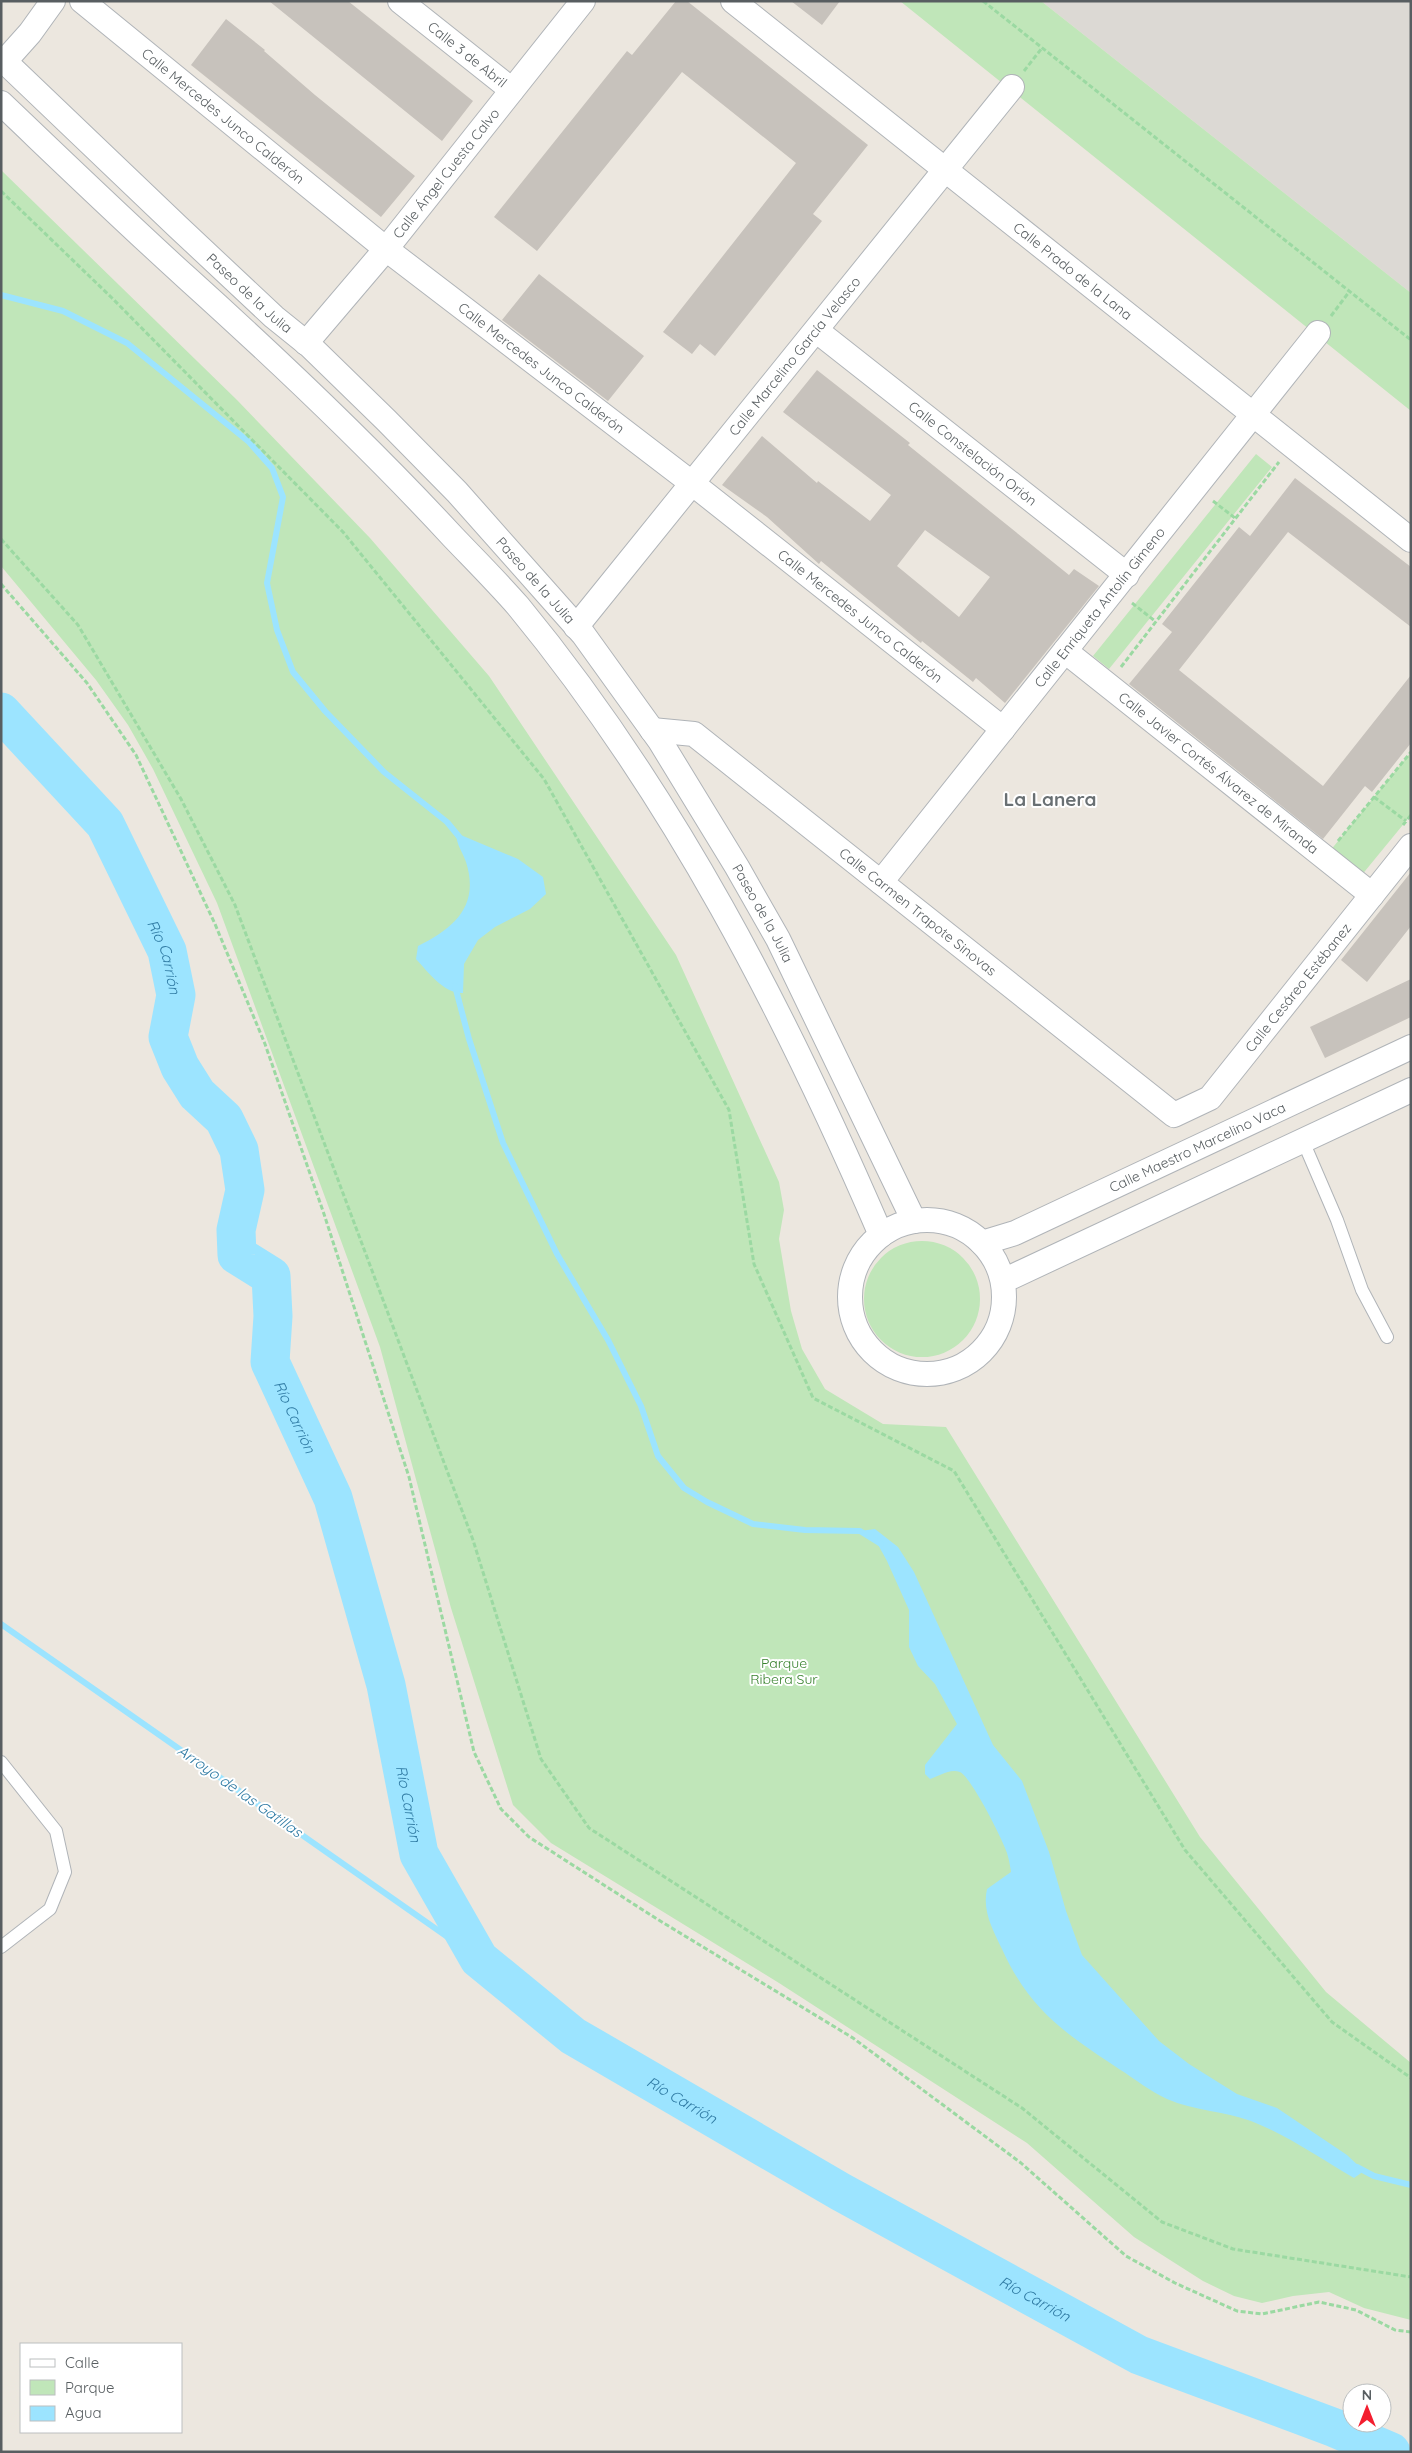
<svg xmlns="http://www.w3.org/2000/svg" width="1412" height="2453" font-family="Quicksand,sans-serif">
  <rect width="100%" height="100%" fill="#ece7df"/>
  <path fill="#dcd9d4" d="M 1041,1 L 1411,1 L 1411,293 Z"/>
  <path fill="#c0e6b9" d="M 900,1 L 1041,1 L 1411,293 L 1411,411 Z
    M 1,170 L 237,400 L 370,538 L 489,676 L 676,955 L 779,1182 L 784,1210 L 779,1239 L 791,1311 L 802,1349 L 825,1389 L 883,1424 L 946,1427 L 1200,1837 L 1326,1992 L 1411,2063 L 1411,2320 L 1364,2308 L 1329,2292 L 1293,2296 L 1262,2303 L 1234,2296 L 1203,2281 L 1134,2237 L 1027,2143 L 779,1983 L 551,1843 L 513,1805 L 451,1608 L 380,1347 L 217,903 L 153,769 L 128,725 L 96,680 L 1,566 Z
    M 1256,454 L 1272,467 L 1109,669 L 1093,656 Z
    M 1411,752 L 1411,815 L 1356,882 L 1325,857 Z
    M864 1299a58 58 0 1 1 116 0a58 58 0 1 1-116 0Z"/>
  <path fill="#9ce4ff" d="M 456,833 L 518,859 L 543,877 L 546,894 L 530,909 L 495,927 L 478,940 L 464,964 L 463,993 C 444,994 428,972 416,959 L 418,946 C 454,928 480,906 466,862 C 462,850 457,847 456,833 Z
    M 875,1529 L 898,1547 L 914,1572 L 993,1745 L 1022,1781 L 1049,1852 L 1066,1911 L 1082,1955 L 1159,2041 L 1189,2064 L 1237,2094 L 1277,2108 L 1347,2155 L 1364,2171 L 1354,2178 C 1321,2159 1287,2135 1251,2121 C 1224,2111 1194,2111 1167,2099 C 1151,2092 1135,2079 1119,2069 C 1065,2033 1030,2011 1002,1949 C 993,1930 982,1911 987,1889 L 1011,1872 C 1010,1866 1009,1859 1007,1853 C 1003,1840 971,1777 960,1772 C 950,1768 939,1776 930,1779 L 925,1774 L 925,1765 L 957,1724 L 935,1684 L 918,1666 L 909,1647 L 909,1610 L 887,1561 L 876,1541 L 860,1531 Z"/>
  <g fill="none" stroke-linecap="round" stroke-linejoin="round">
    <path stroke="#9ce4ff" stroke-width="6" d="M 1,295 L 63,311 L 127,343 L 249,442 L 272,468 L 283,497 L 267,583 L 277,630 L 293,672 L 325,711 L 384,772 L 447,822 L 461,839
      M 455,986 L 469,1039 L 503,1143 L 557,1254 L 608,1340 L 641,1406 L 658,1456 L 684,1488 L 707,1502 L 753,1524 L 805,1530 L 860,1531 L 881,1544
      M 1,1624 L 479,1959
      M 1357,2167 L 1374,2176 L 1411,2185"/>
    <path stroke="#9ce4ff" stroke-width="39" id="s1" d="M 1,712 L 105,824 L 167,951 L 176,995 L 168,1037 L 180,1067 L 197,1094 L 224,1119 L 239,1150 L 245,1190 L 236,1230 L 237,1255 L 271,1276 L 273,1316 L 270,1362 L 333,1498 L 386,1685 L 419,1854 L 479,1959 L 573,2036 L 841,2192 L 1139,2355 L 1335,2428 L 1391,2452"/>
  </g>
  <path fill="#c7c2bc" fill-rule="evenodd" d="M 269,1 L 348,1 L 473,101 L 442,141 Z
    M 676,1 L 687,1 L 868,145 L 813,214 L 822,221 L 715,356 L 700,344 L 692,354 L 663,332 L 796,163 L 682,72 L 537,251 L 494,217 L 627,51 L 632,55 Z
    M 791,1 L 840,1 L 822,25 Z
    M 226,19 L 265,50 L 264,51 L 315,95 L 415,176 L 381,217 L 191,65 Z
    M 539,274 L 644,356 L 608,401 L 502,320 Z
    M 817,370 L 910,443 L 908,445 L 1069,575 L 1074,569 L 1099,586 L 1005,703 L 976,678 L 973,682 L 922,641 L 921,643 L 821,561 L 819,564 L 767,517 L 722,485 L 762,436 L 817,483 L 818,481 L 870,521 L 891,495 L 783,412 ZM 925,530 L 990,577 L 959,617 L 897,566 Z
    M 1295,478 L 1411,567 L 1411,627 L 1288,532 L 1179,670 L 1323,786 L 1411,675 L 1411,743 L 1372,792 L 1365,786 L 1323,839 L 1129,684 L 1172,632 L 1162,624 L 1239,527 L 1250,536 Z
    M 1411,872 L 1411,926 L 1367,982 L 1341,960 Z
    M 1411,979 L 1411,1017 L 1325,1058 L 1310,1027 Z"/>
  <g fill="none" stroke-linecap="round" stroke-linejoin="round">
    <defs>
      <path id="lane" d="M 1303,1141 L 1337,1220 L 1362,1290 L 1387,1337
        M 1,1762 L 56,1831 L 65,1872 L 50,1909 L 1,1947"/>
      <g id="street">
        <path id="s2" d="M 82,1 L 386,249 L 693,484 L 1003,729"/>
        <path id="s3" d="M 400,1 L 512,90"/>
        <path id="s4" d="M 733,1 L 1411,540"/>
        <path id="s5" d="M 1,58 L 178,227 L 274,317 L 310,346 L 386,420 L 457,492 L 583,634 L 660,741 L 737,867 L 778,939 L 914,1221"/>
        <path d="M 5,61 L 30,33 L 53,1"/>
        <path d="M 1,103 C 63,162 124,221 187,278 C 279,361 369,446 453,537 C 475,560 497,582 518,606 C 673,794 785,1012 881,1235"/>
        <path id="s6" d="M 817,331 L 1127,575"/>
        <path id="s7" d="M 306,343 L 386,249 L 583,1"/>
        <path id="s8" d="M 576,627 L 1012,87"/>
        <path id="s9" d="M 1065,651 L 1372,895"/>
        <path id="s10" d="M 652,730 L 694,734 L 1174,1115 L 1210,1098 L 1411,846"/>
        <path id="s11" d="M 881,882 L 1318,333"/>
        <circle cx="927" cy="1297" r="77"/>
        <path id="s12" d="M 982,1243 L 1015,1233 L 1411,1047"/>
        <path d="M 1003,1281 L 1411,1090"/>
      </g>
    </defs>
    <use href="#lane" stroke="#b0b4b8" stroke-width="14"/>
    <use href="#street" stroke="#b0b4b8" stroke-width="26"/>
    <path stroke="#9bd9a2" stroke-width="3" stroke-dasharray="5 2.5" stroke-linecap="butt" d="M 983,1 L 1411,340
      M 1024,71 L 1042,48
      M 1,191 L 112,298 L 343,532 L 544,779 L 729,1110 L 754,1264 L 813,1398 L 954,1471 L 1185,1850 L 1332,2022 L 1411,2078
      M 1331,316 L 1349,292
      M 1213,501 L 1235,518
      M 1,539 L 78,625 L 181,799 L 235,905 L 473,1540 L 541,1759 L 589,1828 L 1022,2108 L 1162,2222 L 1233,2249 L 1411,2277
      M 1,584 L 87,683 L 136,755 L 215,924 L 265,1044 L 324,1214 L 409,1477 L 474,1752 L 501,1809 L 529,1837 L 657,1919 L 853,2038 L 1021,2163 L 1126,2256 L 1175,2283 L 1237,2311 L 1262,2314 L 1319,2302 L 1356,2310 L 1395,2330 L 1411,2332
      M 1132,603 L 1155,621
      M 1121,667 L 1279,462
      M 1374,797 L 1406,821
      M 1403,825 L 1411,815
      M 1338,841 L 1411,752"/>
    <use href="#lane" stroke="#fff" stroke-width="12"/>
    <use href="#street" stroke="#fff" stroke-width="24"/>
  </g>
  <g text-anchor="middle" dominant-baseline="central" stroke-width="4" stroke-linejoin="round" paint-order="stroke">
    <g font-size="14" fill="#585e61" stroke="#fff">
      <text stroke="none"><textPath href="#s3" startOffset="86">Calle 3 de Abril</textPath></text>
      <text stroke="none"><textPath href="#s2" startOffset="182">Calle Mercedes Junco Calderón</textPath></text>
      <text stroke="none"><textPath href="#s7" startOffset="220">Calle Ángel Cuesta Calvo</textPath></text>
      <text stroke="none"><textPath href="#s4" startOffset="434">Calle Prado de la Lana</textPath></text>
      <text stroke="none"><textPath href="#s5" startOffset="342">Paseo de la Julia</textPath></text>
      <text stroke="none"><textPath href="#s8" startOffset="348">Calle Marcelino García Velasco</textPath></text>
      <text stroke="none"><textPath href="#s2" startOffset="588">Calle Mercedes Junco Calderón</textPath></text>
      <text stroke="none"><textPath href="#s6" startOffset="198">Calle Constelación Orión</textPath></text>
      <text stroke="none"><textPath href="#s5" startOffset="748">Paseo de la Julia</textPath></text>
      <text stroke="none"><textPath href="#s11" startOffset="351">Calle Enriqueta Antolín Gimeno</textPath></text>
      <text stroke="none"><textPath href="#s2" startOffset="992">Calle Mercedes Junco Calderón</textPath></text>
      <text stroke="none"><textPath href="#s9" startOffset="196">Calle Javier Cortés Álvarez de Miranda</textPath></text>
      <text stroke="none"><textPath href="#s10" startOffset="328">Calle Carmen Trapote Sinovas</textPath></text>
      <text stroke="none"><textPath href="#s5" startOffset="1152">Paseo de la Julia</textPath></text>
      <text stroke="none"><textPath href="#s10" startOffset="836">Calle Cesáreo Estébanez</textPath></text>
      <text stroke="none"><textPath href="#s12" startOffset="236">Calle Maestro Marcelino Vaca</textPath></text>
    </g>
    <g font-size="14" fill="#38822e" stroke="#fff">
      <text x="784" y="1663">Parque<tspan x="784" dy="16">Ribera Sur</tspan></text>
    </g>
    <g font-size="15" font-style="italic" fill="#307ba4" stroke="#fff">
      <text stroke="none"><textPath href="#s1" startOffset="299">Río Carrión</textPath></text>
      <text stroke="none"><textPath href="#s1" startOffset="810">Río Carrión</textPath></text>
      <text transform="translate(240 1791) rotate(35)">Arroyo de las Gatillas</text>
      <text stroke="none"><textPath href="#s1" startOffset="1215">Río Carrión</textPath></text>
      <text stroke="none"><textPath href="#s1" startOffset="1635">Río Carrión</textPath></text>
      <text stroke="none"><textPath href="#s1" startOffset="2040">Río Carrión</textPath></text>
    </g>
    <g font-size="19" font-weight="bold" fill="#697073" stroke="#fff">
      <text x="1050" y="799">La Lanera</text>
    </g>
  </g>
  <rect width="1412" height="2453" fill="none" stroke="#585e61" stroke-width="5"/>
  <rect x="20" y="2343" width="162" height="90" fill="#ffffff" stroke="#bcbfc0"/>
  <rect x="30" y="2359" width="25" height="8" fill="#ffffff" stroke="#bcbfc0"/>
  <text x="65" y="2368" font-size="15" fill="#585e61">Calle</text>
  <rect x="30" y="2380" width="25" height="15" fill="#c0e6b9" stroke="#bcbfc0"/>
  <text x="65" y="2393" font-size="15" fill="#585e61">Parque</text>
  <rect x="30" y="2406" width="25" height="15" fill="#9ce4ff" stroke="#bcbfc0"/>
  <text x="65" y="2418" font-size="15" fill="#585e61">Agua</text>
  <g transform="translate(1367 2408)"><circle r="24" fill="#ffffff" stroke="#bcbfc0"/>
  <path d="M0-4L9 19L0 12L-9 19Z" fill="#f31e2f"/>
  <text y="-8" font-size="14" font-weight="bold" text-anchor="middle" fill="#585e61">N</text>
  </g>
</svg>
